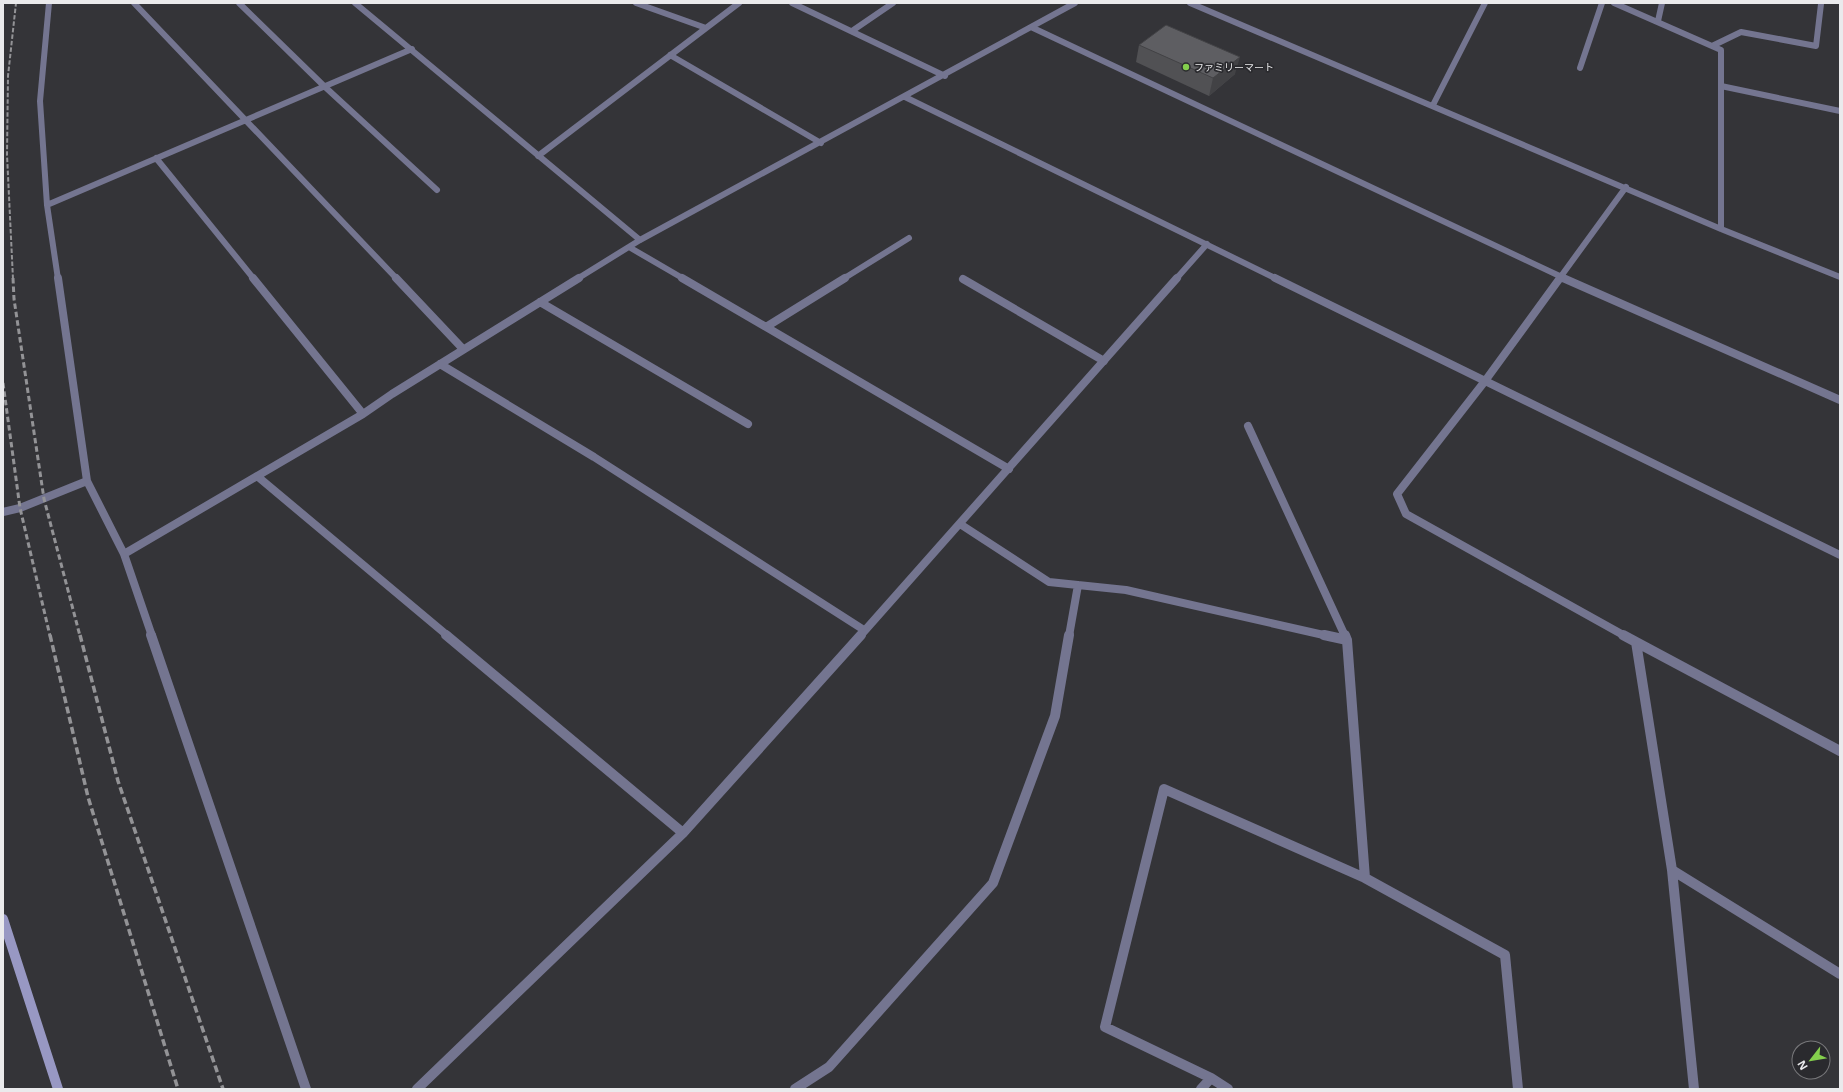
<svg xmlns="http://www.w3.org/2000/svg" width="1843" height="1092" viewBox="0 0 1843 1092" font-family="'Open Sans','Noto Sans JP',sans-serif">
	<rect width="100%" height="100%" fill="#343438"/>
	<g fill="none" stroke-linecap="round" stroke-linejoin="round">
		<!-- lane -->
		<path stroke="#747590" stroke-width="6" d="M852,31L893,3
			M1721,86L1840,111"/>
		<!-- street-far2 -->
		<path stroke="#747590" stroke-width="6" d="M49,3L40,101L47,205L58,279
			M134,3L397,279
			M239,3L324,86L437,190
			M355,3L640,240
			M636,3L706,28
			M792,3L945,76
			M1190,3L1721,229L1840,277
			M1614,3L1721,50V229
			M1658,21L1662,3
			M1031,27L1566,279
			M1712,46L1741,32L1816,46L1821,4
			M670,55L821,143
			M1580,68L1602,3
			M905,97L1277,279
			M1433,105L1485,3
			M538,156L739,3
			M156,158L254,279
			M47,205L412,49
			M629,247L684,279
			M577,279L640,240L1075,3
			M843,279L909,238
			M1176,279L1207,244
			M1559,279L1626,187"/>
		<!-- street-far1 -->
		<path stroke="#747590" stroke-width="8" d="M58,278L87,481L124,554L152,636
			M253,278L363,414
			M396,278L463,349
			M682,278L1009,469
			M1275,278L1840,555
			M1560,278L1485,381L1397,494L1406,514L1625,636
			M1563,278L1840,400
			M963,279L1104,361
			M540,302L748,424
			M766,327L845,278
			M440,364L594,457L864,630
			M1248,426L1345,636
			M257,476L448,636
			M3,512L20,508L87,481
			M960,524L1049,582L1126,590L1328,636
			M124,554L363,414L392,394L579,278
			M860,636L1177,278
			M1069,636L1078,585"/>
		<!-- street -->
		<path stroke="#747590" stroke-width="10" d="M151,635L306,1089
			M446,635L683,833
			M1324,635L1347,640
			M1345,635L1347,640L1365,878L1505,955L1518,1089
			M1623,635L1636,642L1672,870L1694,1089
			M1636,642L1840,751
			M1672,870L1840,974
			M1211,1078L1105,1027L1164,789L1365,878
			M417,1089L683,833L861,635
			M795,1089L829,1067L993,883L1055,716L1069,635
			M1201,1089L1211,1078L1228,1089"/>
		<!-- secondary -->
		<path stroke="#9898c3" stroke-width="10" d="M3,919L58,1089"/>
		<!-- rail-far2 -->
		<path stroke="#939396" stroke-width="2" stroke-dasharray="4.5 2" stroke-linecap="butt" d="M13,279L7,155L8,76L16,3"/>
		<!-- rail-far1 -->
		<path stroke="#939396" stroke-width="3" stroke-dasharray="5.5 3" stroke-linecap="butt" d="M13,278L14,299L44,499L80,636
			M3,383L20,508L50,636"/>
		<!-- rail -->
		<path stroke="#939396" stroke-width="3.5" stroke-dasharray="7 3.5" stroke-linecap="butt" d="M50,635L88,797L178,1089
			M80,635L118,781L223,1089"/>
	</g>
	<!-- wall -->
	<path fill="#515154" d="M1139,45L1235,74L1209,96L1136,62Z"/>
	<!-- shaded-wall -->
	<path fill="#424245" d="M1240,57L1235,74L1209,96L1213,78Z"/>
	<!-- building -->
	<path fill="#5e5e62" stroke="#424245" d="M1166,25L1240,57L1213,78L1139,45Z"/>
	<!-- markers -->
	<circle fill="#84cf4d" stroke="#2a2a2e" stroke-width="1.5" cx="1186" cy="67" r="4"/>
	<g text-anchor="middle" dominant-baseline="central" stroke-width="3.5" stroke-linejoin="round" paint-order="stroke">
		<!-- far-poi labels -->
		<g font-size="10" fill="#eaeaec" stroke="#2a2a2e" text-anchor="start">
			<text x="1194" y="67">ファミリーマート</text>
		</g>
	</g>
	<!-- border -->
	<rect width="1843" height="1092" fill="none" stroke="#eaeaec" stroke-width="8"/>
	<!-- north arrow -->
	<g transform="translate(1811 1060) rotate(239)"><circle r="19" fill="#2a2a2e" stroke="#77777a"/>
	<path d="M0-3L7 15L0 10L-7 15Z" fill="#84cf4d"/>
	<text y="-6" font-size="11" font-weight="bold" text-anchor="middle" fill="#eaeaec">N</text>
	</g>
</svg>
